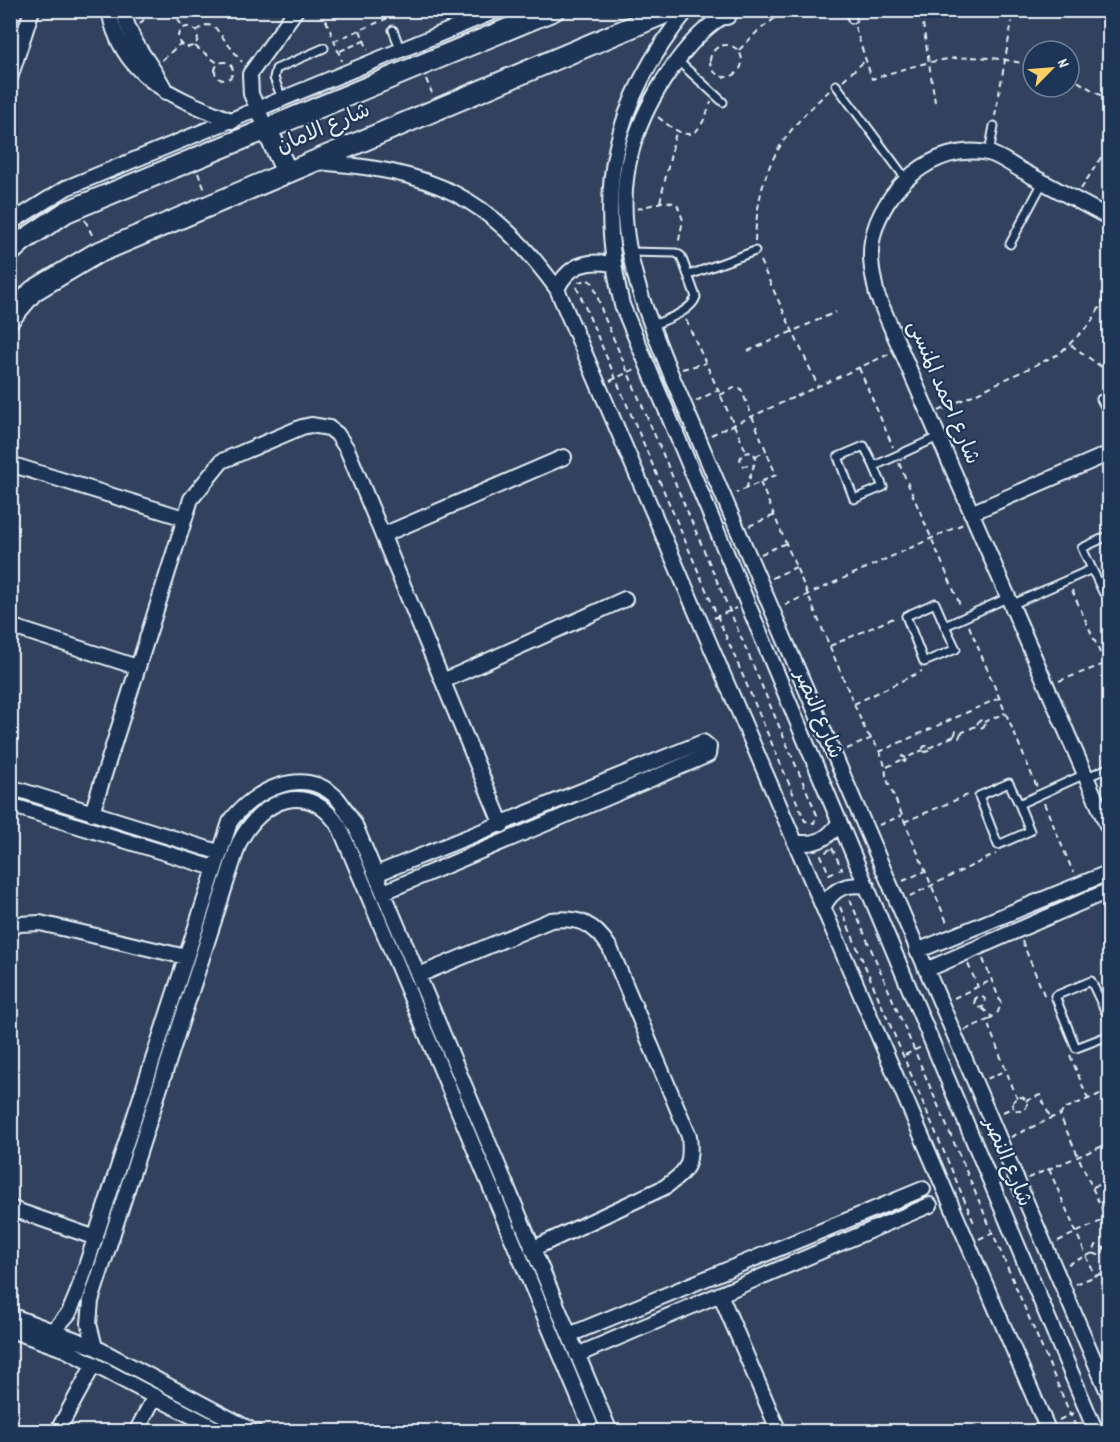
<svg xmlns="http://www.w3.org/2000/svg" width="1120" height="1442" viewBox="0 0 1120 1442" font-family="Dekko,'Playpen Sans Arabic',sans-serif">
	<rect width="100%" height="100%" fill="#32425e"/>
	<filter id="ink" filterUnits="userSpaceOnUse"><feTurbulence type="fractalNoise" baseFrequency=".0167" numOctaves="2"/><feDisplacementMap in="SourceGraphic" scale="12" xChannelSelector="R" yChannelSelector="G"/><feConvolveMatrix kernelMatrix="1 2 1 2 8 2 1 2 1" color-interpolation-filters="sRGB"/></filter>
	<g filter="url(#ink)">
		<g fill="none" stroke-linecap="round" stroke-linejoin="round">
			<!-- lane casing -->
			<g stroke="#e8f1f8" stroke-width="11">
				<path id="lane" d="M849,10L852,19
					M1014,13V10
					M393,30L401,51
					M677,60L723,102
					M836,85L906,179
					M283,101L274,78L276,69L324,48
					M989,153L994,126
					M1010,244L1043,182
					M628,252L676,253L681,256L696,297C691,312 664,320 651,326
					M689,275L755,251
					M1101,399L1110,416
					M874,466L883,487L854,499L838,457L864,446L874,466L938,437
					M1110,535L1082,548L1103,592L1110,591
					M1011,605L1092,569
					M945,626L956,649L924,662L906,616L935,603L945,626L1007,598
					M1085,778L1110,767
					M1019,804L1030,831L998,845L979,796L1009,783L1019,804L1083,775
					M1110,1021L1091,981L1055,996L1076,1048L1110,1035"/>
			</g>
			<!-- street casing -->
			<g stroke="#e8f1f8" stroke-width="18">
				<path id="street" d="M109,10C121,79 176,98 233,121
					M124,10C128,43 153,63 166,92
					M687,10C612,103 595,190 622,305L1096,1432
					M733,11C704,24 682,52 665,78C595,186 628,269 672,377L1110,1397
					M10,78L32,10
					M262,119L251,94L250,74L296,10
					M317,162C432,171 488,194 557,289L1049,1432
					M1110,218C1080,202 1050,186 1021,170C1011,165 999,155 988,153C934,142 881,190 872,241C869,259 873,277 877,295L1110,832
					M10,223L66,188L498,10
					M557,289C568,265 587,259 612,264
					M10,464L184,518
					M971,513L1110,453
					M383,535L564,457
					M10,626L137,667
					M443,681L625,599
					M10,787L218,852
					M10,805L214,868
					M92,813L191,499L222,461L302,427L311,425L329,428L337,434L347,449L502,825
					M795,842C815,846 828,839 839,823
					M376,874L703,742L709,747L708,755L384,892
					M824,906C833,888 847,883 867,886
					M10,929L19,924L40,923L186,957
					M917,951L1110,872
					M926,970L1110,890
					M419,975L551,920C579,917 594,923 610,948L689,1136C692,1164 688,1171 665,1187L532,1249
					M10,1208L96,1238
					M720,1294L779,1432
					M10,1315L95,1347L255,1432
					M10,1330L66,1350L222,1432
					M54,1330L69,1313L77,1294L230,822C252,791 304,764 337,798C344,806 349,816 355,825L610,1432
					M569,1335L923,1189
					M95,1347L89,1324L91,1301L239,843C262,798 309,779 340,828L593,1432
					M577,1355L930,1205
					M57,1432L94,1364
					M136,1432L155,1396"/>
			</g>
			<!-- secondary casing -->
			<g stroke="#e8f1f8" stroke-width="24">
				<path id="secondary" d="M724,10L726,14
					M266,128L287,172
					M10,252L21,242L66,212L554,10
					M10,318L33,291L95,254L672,10"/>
			</g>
			<!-- path -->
			<path stroke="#e8f1f8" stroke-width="2" stroke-dasharray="6 4.5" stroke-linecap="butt" d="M173,10L183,28
				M322,10L342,61
				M140,24L152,10
				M923,24L935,102
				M178 37a10 10 0 1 1 20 0a10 10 0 1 1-20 0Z
				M855,27L872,79C932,59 971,49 1033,66
				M360,30L368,50
				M196,31L206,25L214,26L242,62
				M334,41L407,10
				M710 61a16 16 0 1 1 32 0a16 16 0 1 1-32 0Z
				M195,46L219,64
				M739,50L758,31L786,10
				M340,51L364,41
				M162,60L180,44
				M215 71a9 9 0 1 1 18 0a9 9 0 1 1-18 0Z
				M1069,76L1110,101
				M426,79L432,93
				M843,80L866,60
				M995,116L1012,21
				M658,117C689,143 698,140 711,102
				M198,173L205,190
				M1081,189L1110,143
				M660,202L676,132
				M637,209L665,201L677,204L683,220L678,245
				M85,220L93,237
				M755,241C758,171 778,137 829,91
				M760,261L818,386
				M588,280L593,283L603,314L817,815L814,823L805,821L577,288L579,282Z
				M686,320L746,451
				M1071,345L1110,373
				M748,351L836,312
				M859,368L893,447
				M682,369L706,363
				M610,381L635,369
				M720,395L736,387L741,389L776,475L736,493
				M696,401L718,390
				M939,411L1059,354L1090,324L1110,290
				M711,435L889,354
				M756,456L766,451
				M899,463L961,607
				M760,482L866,732C877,744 886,760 886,777L948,925
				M746,489L754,465L743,466L740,459L743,453L753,452L756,458L754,465
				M749,526L775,515
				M761,554L786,543
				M772,578L796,567
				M1072,590L1110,675
				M785,605L963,524
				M714,618L736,608
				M969,626L1037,787
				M830,646L896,617
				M1059,681L1110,662
				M854,704L922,671
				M977.5 724a3.5 3.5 0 1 1 7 0a3.5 3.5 0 1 1-7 0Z
				M984,722L1005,713
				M961,733L959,738L954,736L956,731L961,733L978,725
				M923 749a3 3 0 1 1 6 0a3 3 0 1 1-6 0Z
				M929,748L954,736
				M847,749L872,738
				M879,752L999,698
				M906,758L902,756L901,760L905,762L906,758L923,750
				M887,767L901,760
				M1044,803L1073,872
				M904,822L970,794
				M879,825L901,816
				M832,848L842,869L829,874L821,855Z
				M903,881L925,871
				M910,896L996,854
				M850,900L1078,1432
				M840,907L975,1225
				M1022,941L1045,997
				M983,959L1001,1003L998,1012L990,1019L989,1027L1017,1098
				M968,964L978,987
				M974.5 1002a5.5 5.5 0 1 1 11 0a5.5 5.5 0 1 1-11 0Z
				M954,998L992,980
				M982,1008L992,1017
				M965,1030L990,1019
				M905,1055L921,1047
				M1070,1055L1088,1099
				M987,1079L1006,1070
				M1110,1090L1064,1109L1060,1116L1110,1227
				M1013 1104a7 7 0 1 1 14 0a7 7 0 1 1-14 0Z
				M1026,1101L1040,1095L1051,1119
				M1003,1112L1014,1107
				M1011,1137L1060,1114
				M1049,1169L1095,1276
				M1028,1178L1110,1143
				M1093,1187L1110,1180
				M979,1239L998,1230
				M1058,1241L1110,1217
				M1104,1248L1101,1256L1093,1253L1096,1245L1104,1248L1110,1246
				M1068,1264L1093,1253
				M1076,1284L1110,1270
				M1059,1420L1075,1412"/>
			<!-- lane -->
			<use href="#lane" stroke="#1d3557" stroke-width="7"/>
			<!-- street -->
			<use href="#street" stroke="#1d3557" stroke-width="14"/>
			<!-- secondary -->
			<use href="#secondary" stroke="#1d3557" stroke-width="20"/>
		</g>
	</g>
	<g text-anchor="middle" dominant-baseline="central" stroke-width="4.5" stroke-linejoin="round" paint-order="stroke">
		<!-- street labels -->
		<g font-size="21" fill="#e8f1f8" stroke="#1d3557">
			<text transform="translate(324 130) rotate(-23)">شارع الامان</text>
			<text transform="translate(942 393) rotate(67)">شارع احمد المنسى</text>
			<text transform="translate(817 715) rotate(67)">شارع النصر</text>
			<text transform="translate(1006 1163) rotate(67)">شارع النصر</text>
		</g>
	</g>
	<!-- margin -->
	<rect width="1120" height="1442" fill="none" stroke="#1d3557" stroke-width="36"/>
	<rect x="18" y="18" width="1084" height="1406" fill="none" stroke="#e8f1f8" stroke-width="2" filter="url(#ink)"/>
	<!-- north arrow -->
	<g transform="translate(1051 69) rotate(65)"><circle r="28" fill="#1d3557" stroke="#6e8097" stroke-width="1.5"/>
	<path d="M0-4.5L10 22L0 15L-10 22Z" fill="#ffd166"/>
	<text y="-9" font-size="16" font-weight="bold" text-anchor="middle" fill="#e8f1f8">N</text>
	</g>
</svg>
